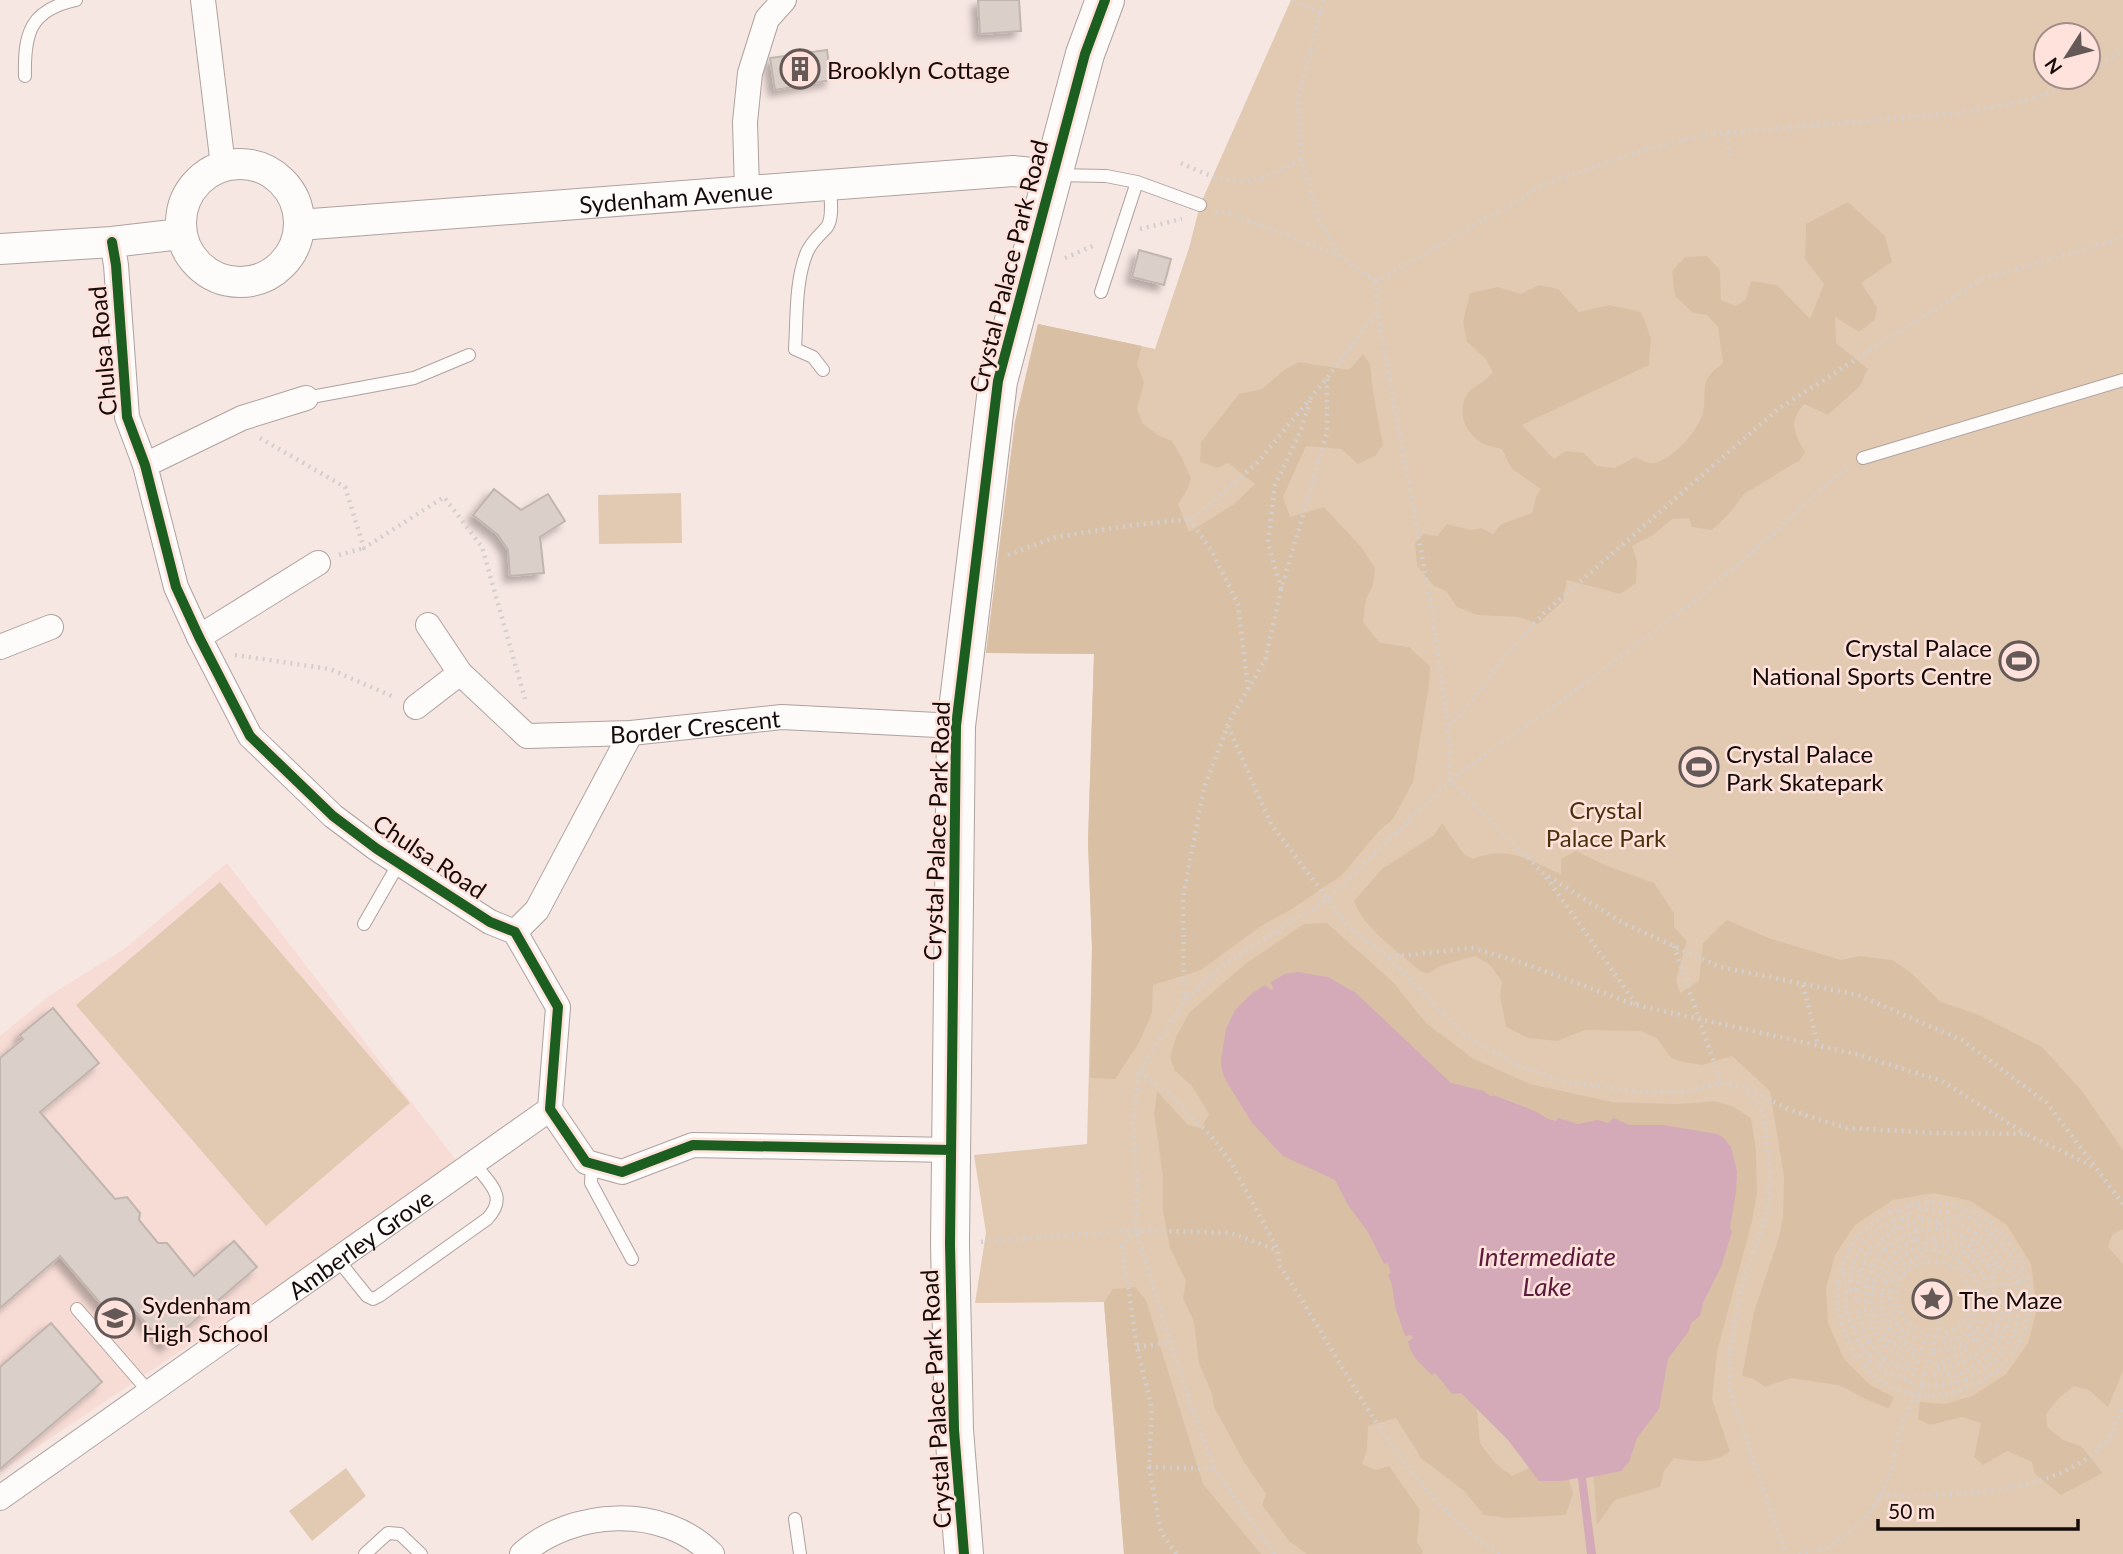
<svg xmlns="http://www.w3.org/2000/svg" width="2123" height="1554" viewBox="0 0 2123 1554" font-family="Lato,sans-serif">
	<defs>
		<filter id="shadow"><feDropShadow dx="-6" dy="6" stdDeviation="3.5" flood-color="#0004"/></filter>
	</defs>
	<rect width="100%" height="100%" fill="#f7e7e3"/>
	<!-- built -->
	<path fill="#f7dcd5" d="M227,863L459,1164L0,1472V1036L50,995L123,950Z"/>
	<!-- green -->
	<path fill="#e2cab2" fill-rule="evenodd" d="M1291,0H2123V1554H1124L1104,1302L975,1303L986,1233L974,1155L1087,1144L1092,948L1088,842L1094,654L986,653L1015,422L1038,324L1155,349L1189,248L1200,205ZM2046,35H2088V77H2046Z
		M681,493L682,543L599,544L598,495Z
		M220,882L410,1103L266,1226L76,1005Z
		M346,1468L366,1496L312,1541L289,1511Z"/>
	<!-- forest -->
	<path fill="#d9c0a5" d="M1848,202L1885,236L1892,262L1861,283L1877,307L1875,320L1859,332L1835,317L1836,343L1868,369L1860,386L1828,415L1804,404C1788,423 1794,432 1805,452L1800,460L1744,494L1731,512L1712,530L1692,527L1689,518L1672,519L1653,535L1632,546L1637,561L1636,583L1620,594L1567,580L1563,601L1538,624L1519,617L1477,615L1457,607L1446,591L1434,586L1417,566L1415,543L1424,534L1437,536L1447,524L1471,530L1481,528L1493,534L1501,524L1532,513L1536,497L1541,489L1511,468L1502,449C1495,447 1486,446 1480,442C1464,431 1456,410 1468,393C1473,386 1484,383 1493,372L1485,358L1467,342L1463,322L1470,293L1498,287L1521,294L1539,285L1558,289L1579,312L1610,305L1641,312L1651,338L1649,365L1522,425L1554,459L1566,451L1584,453L1597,466L1615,468L1635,457C1640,459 1646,463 1651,463C1668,464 1697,432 1702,416C1709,391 1696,382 1723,363L1718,327L1707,315L1693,313L1675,296L1672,271L1685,257L1707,256L1720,270L1721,300L1736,306L1746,299L1751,281L1777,285L1810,319L1824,284L1805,259L1806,224Z
		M1038,324L1142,346L1137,365L1144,382L1137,409L1143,424L1158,435L1172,441L1182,458L1191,478L1188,488L1178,504L1189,532L1234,504L1255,484L1228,463L1218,468L1200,462L1201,442L1239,394L1262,389L1284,370L1299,362L1349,370L1363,354L1370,364L1373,392L1383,445L1375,456L1358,464L1341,449L1306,446L1283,497L1290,517L1324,507L1362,548L1375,568L1373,585L1366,599L1363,622L1380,643L1409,647L1430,666L1429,685L1413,782L1393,819L1378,832L1342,875L1292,909L1261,926L1201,970L1153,985L1152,1013L1139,1043L1115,1079L1090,1078L1092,948L1088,842L1094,654L986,653L1015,422Z
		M1442,823L1464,854L1473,859C1509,844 1526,860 1561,874V859L1576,851L1605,865L1654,883L1674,913V927L1687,941L1676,980L1680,993L1699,981L1703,943L1727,920L1771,939L1841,960L1860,956L1892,960L1910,972L1941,1002L1979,1015L2042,1047L2082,1091L2123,1150V1229L2112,1235L2108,1247L2123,1264V1371L2108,1407L2089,1390L2074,1386L2060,1397L2046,1414L2047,1427L2063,1440L2081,1446L2103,1473L2061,1495L2035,1474L2032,1462L2007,1451L1983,1465L1974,1457L1981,1423L1962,1417L1930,1425L1918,1419L1920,1402L1945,1404L1972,1396L2006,1374L2028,1343L2037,1309L2031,1264L2007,1225L1971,1201L1934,1193L1893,1200L1855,1225L1835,1255L1826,1289L1828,1323L1844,1359L1870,1385L1894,1397L1889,1408L1869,1401L1841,1386L1831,1384L1791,1378L1765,1387L1754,1379L1742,1376L1754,1312L1779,1237L1783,1216L1784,1177L1770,1091L1732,1056L1702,1065L1683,1062L1671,1058L1657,1038L1640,1031L1585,1030L1557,1041L1528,1038L1506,1027L1500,996L1502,982L1491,966L1475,956L1440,966L1428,974L1420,971C1400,953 1362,927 1354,901L1382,869L1434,835Z
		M1327,923L1393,982L1426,1023L1474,1059L1530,1084L1612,1102L1679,1104L1715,1101L1734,1107L1751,1118L1756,1150L1757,1192L1752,1221L1717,1352L1712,1399L1730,1451C1714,1464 1694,1462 1674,1458L1664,1471L1660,1487L1615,1500L1597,1525L1593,1470L1315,1146L1475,1389L1480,1443L1495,1463L1512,1476L1545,1460L1565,1467L1573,1493L1566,1515L1507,1518L1484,1515L1464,1491L1421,1458L1396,1418L1368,1426L1367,1450L1362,1464L1376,1470L1389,1466L1420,1510L1417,1542L1423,1551L1422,1554H1307L1289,1541L1262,1505L1266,1494L1244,1462L1214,1407L1212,1394L1199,1363L1194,1322L1183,1298L1186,1281L1170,1248L1163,1211V1177L1154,1114L1157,1091L1188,1125L1201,1128L1209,1114L1192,1086L1175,1071L1170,1057L1176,1037L1189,1013L1245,964L1304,924Z
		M1135,1287L1146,1300L1203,1484L1261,1554H1124L1104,1302L1113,1289Z"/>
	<!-- water -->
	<path fill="#d4a9b8" d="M1297,972L1328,977L1356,993L1451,1083L1484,1091L1490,1096H1496L1535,1111L1548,1119L1556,1121L1558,1118L1578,1124L1597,1120L1608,1123L1614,1118L1629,1125H1663L1717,1134L1723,1137L1731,1147L1737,1171L1736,1192L1730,1227L1732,1231L1727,1248L1721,1267L1703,1303L1700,1316L1691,1323L1689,1331L1668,1359L1659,1409L1637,1438L1629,1462L1621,1471L1586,1478L1596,1554H1587L1578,1478L1561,1481H1539L1508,1440L1461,1393L1452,1394L1435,1373L1432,1375C1421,1365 1411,1356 1408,1342L1413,1338L1411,1335L1405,1336L1395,1306L1392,1285L1388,1274L1391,1273L1388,1263L1384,1264L1368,1232L1348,1205L1335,1180L1283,1156L1252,1123L1226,1081L1222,1070L1221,1059L1226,1029L1235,1010L1251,994L1265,985L1271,990L1273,989L1271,982L1285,974Z"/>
	<!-- building -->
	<path fill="#dbcfca" stroke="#c1b5b0" stroke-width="2" filter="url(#shadow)" d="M978,0H1019L1021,31L980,34Z
		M827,50L831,80L775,90L770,58Z
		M1139,250L1171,259L1164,285L1132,277Z
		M494,489L521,510L548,494L565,521L540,537L544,573L510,576L508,550L498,535L473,515Z
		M53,1008L99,1063L40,1112L115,1199L127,1197L140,1213L139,1220L158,1243H167L194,1276L234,1241L257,1267L165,1346L130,1305L114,1319L60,1256L0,1308V1058L23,1039L20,1035Z
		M51,1323L102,1382L0,1469V1367Z"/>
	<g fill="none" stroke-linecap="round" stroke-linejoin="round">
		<!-- service casing -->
		<g stroke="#aea29f" stroke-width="14">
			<path id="service" d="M25,76C24,33 30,10 76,0
				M1056,175L1106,176L1137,182L1200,205
				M1101,292L1137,182
				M823,370L813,357L795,349C797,318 795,281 807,252C812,241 819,236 827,227C834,217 830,197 830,185
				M306,398L414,378L469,355
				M1863,458L2123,380
				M364,924L399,863
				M592,1164L591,1183L632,1259
				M338,1260L367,1296L373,1299L379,1296L487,1219C509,1196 489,1184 474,1163
				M77,1309L150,1393
				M795,1519L800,1554
				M365,1554L388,1533L400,1534L421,1554"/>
		</g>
		<!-- minor casing -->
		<g stroke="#aea29f" stroke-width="26">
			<g id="minor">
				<path d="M203,0L223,166"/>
				<path d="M747,190L745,122L750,73L767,19L784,0"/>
				<path d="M112,242L116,265L127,417L145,465L176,587L199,637L250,736L333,816L377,849L490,922L515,932L558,1007L550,1109L586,1162L622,1172L693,1145L951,1150"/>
				<path d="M145,465L242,418L306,398"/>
				<path id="s1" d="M428,625L460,673L527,736L631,733L782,717L956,726"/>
				<path d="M199,637L318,563"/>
				<path d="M0,647L51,627"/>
				<path d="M416,707L460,673"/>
				<path d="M515,932L537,910L631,733"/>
				<path id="s2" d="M0,1498L550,1109"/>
				<path d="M522,1554C572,1509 663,1504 712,1554"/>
			</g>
		</g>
		<!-- tertiary casing -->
		<g stroke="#aea29f" stroke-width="32">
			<g id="tertiary">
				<circle cx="240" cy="223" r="59"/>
				<path id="s3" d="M299,225L1013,171L1052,175"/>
				<path d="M0,249L112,242L181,234"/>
			</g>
		</g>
		<!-- primary casing -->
		<g stroke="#aea29f" stroke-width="40">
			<path id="primary" d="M964,1554L954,1430L950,1244L956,726L998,381L1085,54L1105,0"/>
		</g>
		<!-- path -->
		<path stroke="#d3cfce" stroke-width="4.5" stroke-dasharray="2 5" stroke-linecap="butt" d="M1293,0L1321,13
			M1324,0L1298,98L1301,159L1320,222L1340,256
			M2088,71L2123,50
			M1727,133L1730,160
			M1181,163C1205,174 1234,188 1261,178C1275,174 1288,165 1301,159
			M1215,213L1226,212L1340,256L1376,282
			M1140,229L1182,219
			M1065,258L1095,245
			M1376,282L1547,183L1637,152L1709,134L1961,113L2023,101L2052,92L2078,77
			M260,438L345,487L364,548L444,497L482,547L525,699
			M1848,468L1832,479L1763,543L1692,603L1557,704L1450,780L1543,873L1623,923L1720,967L1858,995L1962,1040L2047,1103L2123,1204
			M1189,519L1211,550L1238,604L1248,688
			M339,555L364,548
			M1008,555L1056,537L1134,525L1189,519L1212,503L1258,462L1327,378L1377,311
			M1281,589L1268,542L1275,485L1301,430L1310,401
			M235,655L330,669L394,697
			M1448,725L1460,716L1501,661L1544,613L1778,409L1982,279L2123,238
			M1228,726L1271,824L1348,926L1388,957L1464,1035L1516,1064L1562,1081L1641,1092H1686L1721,1083L1744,1088L1763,1111L1770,1172L1767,1214L1742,1286L1729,1354L1730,1391L1786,1554
			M1546,877L1636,1004
			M1674,946L1721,1083
			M1388,957L1472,948L1520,962L1636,1005L1856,1054L1942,1081L2026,1134
			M1803,985L1818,1045
			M1184,1000L1183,897L1204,788L1229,722L1265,660L1281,590L1327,433V378
			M1139,1072L1167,1092L1212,1137L1230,1161L1278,1250L1279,1265C1347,1365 1395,1485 1499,1554
			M1748,1090L1795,1112L1847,1128L1935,1133L2026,1134L2092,1166
			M1962,1225L1986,1240L2004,1264L1992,1272L1996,1298L1993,1318
			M1136,1230L1122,1246L1137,1347L1152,1409L1149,1467L1161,1532L1176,1554
			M1917,1240L1919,1248C1900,1254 1891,1265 1882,1282L1890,1283L1903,1265L1927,1253L1925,1239L1946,1238L1962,1244L1966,1236L1940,1228
			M981,1242L1136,1230L1231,1233L1277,1250
			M1884,1250L1878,1243L1897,1229
			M1964,1253L1969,1246L1988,1266L1995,1263L1980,1245L1972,1241L1976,1232
			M1872,1266C1883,1248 1897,1240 1916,1231
			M1860,1271L1851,1266L1860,1250L1868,1256L1873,1250L1866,1242L1879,1229L1894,1221L1897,1229L1920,1221
			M1856,1290L1864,1263L1872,1266L1868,1279L1875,1281
			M1932,1303L1940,1316V1321L1931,1353L1954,1348L1965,1342L1969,1347L1953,1358L1937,1362L1935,1368C1962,1368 1979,1354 1995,1333L2002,1337C1992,1354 1979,1364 1962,1373L1966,1379C2009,1359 2030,1320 2015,1274L2024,1271C2019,1255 2010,1240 1997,1229L1991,1234L2007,1251L2015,1267L2008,1271C2013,1293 2013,1310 2006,1331L1991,1324L1976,1343L1965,1332L1956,1339L1943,1343L1944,1334C1971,1324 1980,1296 1961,1273L1967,1267L1977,1280L1980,1296H1989C1984,1265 1966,1246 1934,1245V1252L1944,1253L1963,1262L1958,1268C1897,1242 1872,1310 1927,1335L1911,1382L1877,1367L1884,1359L1867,1338L1857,1311L1866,1309L1870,1324L1880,1342L1887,1335C1855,1303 1879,1251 1917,1240L1916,1231L1940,1228V1221H1920V1209L1949,1212L1947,1222L1955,1224L1958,1214L1968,1217L1987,1229L1991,1223C1968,1205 1937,1198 1907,1205L1911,1217L1902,1219L1899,1208L1893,1210C1868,1223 1845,1245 1841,1274L1851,1275V1283L1838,1282C1834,1309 1843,1335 1857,1358L1868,1351L1872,1358L1865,1367C1903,1410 1970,1401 2007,1360
			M1897,1324L1902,1330L1917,1339
			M1997,1326C2006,1312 2005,1294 2002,1278
			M1974,1333L1969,1327L1980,1302L1987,1303L1986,1313
			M1973,1334L1983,1320
			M1869,1341L1861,1345C1851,1327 1845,1310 1846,1290H1856V1302L1866,1301V1286L1873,1287
			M1137,1347L1171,1342
			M2012,1354C2027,1333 2033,1304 2026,1279L2017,1281
			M1884,1359L1907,1371L1910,1363L1885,1346L1890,1340L1913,1355L1916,1348L1904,1342L1890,1329L1897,1324L1890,1304L1889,1290L1881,1289L1882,1311L1886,1324L1895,1319
			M1921,1385H1939L1957,1382L1954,1374L1933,1375
			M1916,1402L1931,1353
			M1149,1467L1214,1469
			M1880,1496C1950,1495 2050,1497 2103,1445C2113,1437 2117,1419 2123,1407
			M1275,1554L1214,1469L1185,1388L1136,1230L1137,1180L1133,1123L1139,1072L1184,1001L1229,961L1328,899L1450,780L1448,725L1431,605L1377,310L1376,282
			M1799,1554L1827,1548L1850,1533L1869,1513L1880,1496L1892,1468L1899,1434L1914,1395"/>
		<!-- service -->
		<use href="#service" stroke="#fefbfb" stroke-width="12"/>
		<!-- minor -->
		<use href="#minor" stroke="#fefbfb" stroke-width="24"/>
		<!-- tertiary -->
		<use href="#tertiary" stroke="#fefbfb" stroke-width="30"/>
		<!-- primary -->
		<use href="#primary" stroke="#fefbfb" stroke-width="38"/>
		<!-- cycleway casing -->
		<g stroke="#ffe2db" stroke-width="15">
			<path id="cycleway" d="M112,242L116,265L127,417L145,465L176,587L199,637L250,736L333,816L377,849L490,922L515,932L558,1007L550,1109L586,1162L622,1172L693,1145L951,1150
				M964,1554L954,1430L950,1244L956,726L998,381L1085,54L1105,0"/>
		</g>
		<!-- cycleway -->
		<use href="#cycleway" stroke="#1b5e20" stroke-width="10"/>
	</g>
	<!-- icons -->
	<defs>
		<g id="building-ring" transform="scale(2.0125)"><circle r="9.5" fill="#ffe2db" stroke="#645956" stroke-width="1.5"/><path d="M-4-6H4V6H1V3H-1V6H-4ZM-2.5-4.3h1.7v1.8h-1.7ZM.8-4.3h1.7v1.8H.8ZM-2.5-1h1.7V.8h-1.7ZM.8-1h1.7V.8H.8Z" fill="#645956"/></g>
		<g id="stadium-ring" transform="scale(2.0125)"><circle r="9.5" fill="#ffe2db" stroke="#645956" stroke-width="1.5"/><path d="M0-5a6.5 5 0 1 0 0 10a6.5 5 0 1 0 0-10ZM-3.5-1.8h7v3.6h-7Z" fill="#645956"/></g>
		<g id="sight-ring" transform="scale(2.0125)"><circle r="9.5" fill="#ffe2db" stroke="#645956" stroke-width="1.5"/><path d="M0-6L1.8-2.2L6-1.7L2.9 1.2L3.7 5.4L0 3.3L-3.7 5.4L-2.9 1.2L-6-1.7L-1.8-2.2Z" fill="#645956"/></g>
		<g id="school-ring" transform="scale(2.0125)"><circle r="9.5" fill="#ffe2db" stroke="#645956" stroke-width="1.5"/><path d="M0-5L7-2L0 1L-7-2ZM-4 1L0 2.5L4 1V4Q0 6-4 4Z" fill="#645956"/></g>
	</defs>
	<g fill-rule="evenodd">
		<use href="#building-ring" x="800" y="69"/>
		<use href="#stadium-ring" x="2019" y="661"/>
		<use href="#stadium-ring" x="1699" y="767"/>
		<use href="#sight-ring" x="1932" y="1299"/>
		<use href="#school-ring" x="115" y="1318"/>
	</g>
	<g text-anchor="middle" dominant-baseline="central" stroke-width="5" stroke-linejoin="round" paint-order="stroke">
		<!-- poi labels -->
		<g font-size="24" fill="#150c0a" stroke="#ffe2db" text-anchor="start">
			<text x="827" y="69">Brooklyn Cottage</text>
			<text x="1992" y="647" text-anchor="end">Crystal Palace<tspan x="1992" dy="28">National Sports Centre</tspan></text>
			<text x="1726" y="753">Crystal Palace<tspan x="1726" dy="28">Park Skatepark</tspan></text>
			<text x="1959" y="1299">The Maze</text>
			<text x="142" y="1304">Sydenham<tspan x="142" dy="28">High School</tspan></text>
		</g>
		<!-- street labels -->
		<g font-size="24" fill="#150c0a" stroke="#ffe2db">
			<text stroke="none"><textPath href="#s3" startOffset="378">Sydenham Avenue</textPath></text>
			<text transform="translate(1008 266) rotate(-76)">Crystal Palace Park Road</text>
			<text transform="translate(102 351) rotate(-95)">Chulsa Road</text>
			<text stroke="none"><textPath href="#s1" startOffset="318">Border Crescent</textPath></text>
			<text transform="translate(936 831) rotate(-88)">Crystal Palace Park Road</text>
			<text transform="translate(430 856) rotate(34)">Chulsa Road</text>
			<text stroke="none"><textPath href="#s2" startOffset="441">Amberley Grove</textPath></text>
			<text transform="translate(935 1399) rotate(-93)">Crystal Palace Park Road</text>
		</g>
		<!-- park labels -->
		<g font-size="24" fill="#49320b" stroke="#ffe2db">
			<text x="1606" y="809">Crystal<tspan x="1606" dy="28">Palace Park</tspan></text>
		</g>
		<!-- water labels -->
		<g font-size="26" font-style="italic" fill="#5c1a3c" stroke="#ffe2db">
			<text x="1547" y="1256">Intermediate<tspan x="1547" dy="30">Lake</tspan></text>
		</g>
	</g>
	<!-- north arrow -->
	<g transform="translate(2067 56) rotate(234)"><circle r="33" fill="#ffe2db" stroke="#a18c87" stroke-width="2"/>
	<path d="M0-5L12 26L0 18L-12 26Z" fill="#645956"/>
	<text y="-10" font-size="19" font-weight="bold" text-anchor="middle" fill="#150c0a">N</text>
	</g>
	<!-- scale -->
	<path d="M1878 1519v10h200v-10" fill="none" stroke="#150c0a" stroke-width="3.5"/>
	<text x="1888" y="1519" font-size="21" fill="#150c0a" stroke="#ffe2db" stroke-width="5" paint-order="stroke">50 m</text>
</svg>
